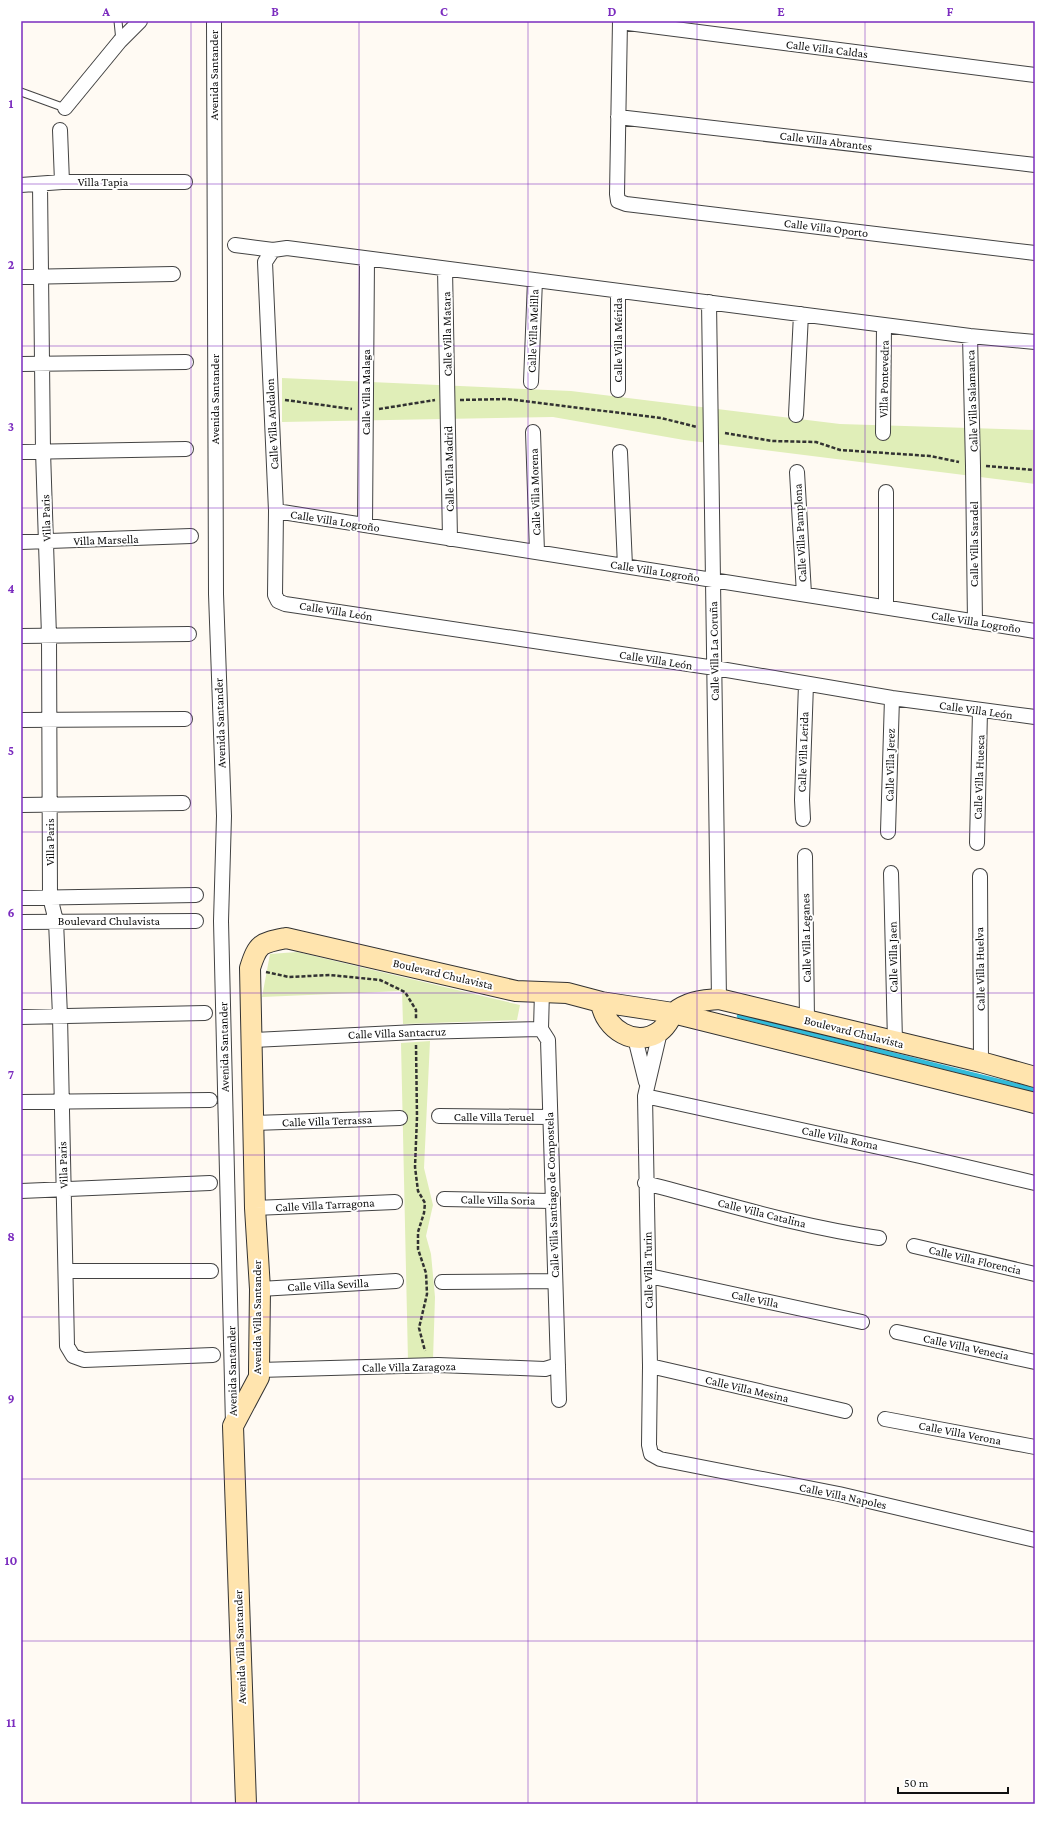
<svg xmlns="http://www.w3.org/2000/svg" width="1056" height="1825" viewBox="0 0 1056 1825" font-family="'Crimson Pro',serif">
	<rect width="100%" height="100%" fill="#fffaf3"/>
	<!-- green -->
	<path fill="#e0eeb8" d="M282,378L571,391L840,424L1035,430V484L684,440L553,417L282,422Z
		M297,952L520,1005L517,1020L403,1024L402,991L262,997L270,954Z
		M430,1041L424,1168L433,1205L426,1236L431,1254L435,1297L433,1360L408,1361L401,1043Z"/>
	<g fill="none" stroke-linecap="round" stroke-linejoin="round">
		<!-- stream -->
		<path stroke="#33bbd9" stroke-width="4.5" d="M739,1016L1035,1090"/>
		<!-- lane casing -->
		<g stroke="#434343" stroke-width="9">
			<path id="lane" d="M118,21L120,41
				M21,92L65,108"/>
		</g>
		<!-- street casing -->
		<g stroke="#434343" stroke-width="16">
			<path id="street" d="M214,21L216,594L224,816L221,921L233,1425
				M620,21L617,194L618,201L626,204L1035,253
				M620,22L1035,75
				M65,108L120,41L140,21
				M618,117L1035,165
				M60,130L62,182
				M21,185L62,182H185
				M40,185L43,451L49,636L50,897L56,921L60,1016L67,1346L73,1356L84,1360L213,1355
				M235,245L273,250L287,248L970,336L1035,342
				M273,250L265,262L276,511L275,595L278,601L285,604L715,668L892,698L1035,717
				M445,269L450,539
				M21,277L173,274
				M709,302L719,999
				M970,336L973,466L975,622
				M21,364L186,362
				M531,382L535,280
				M618,390V291
				M796,415L801,314
				M533,432L537,552
				M883,433L884,325
				M21,452L186,449
				M620,452L625,566
				M797,472L804,594
				M886,492V607
				M276,511L1035,631
				M365,525L367,259
				M21,542L191,536
				M21,636L189,634
				M21,720L185,719
				M21,805L183,803
				M803,819L802,800L806,684
				M888,832L892,698
				M977,843L980,711
				M805,856L807,1020
				M891,873L895,1042
				M980,876L981,1062
				M21,898L196,895
				M21,922L196,921
				M542,991L541,1029L548,1040L559,1400
				M21,1017L205,1013
				M660,1032L645,1096L650,1366L649,1445L651,1454L660,1459L839,1494L1035,1540
				M635,1038L646,1082
				M253,1040L416,1032L541,1029
				M645,1096L920,1156L1035,1183
				M21,1102L210,1100
				M439,1116L550,1117
				M254,1123L400,1118
				M645,1183C723,1203 800,1227 879,1238
				M21,1191L210,1183
				M444,1199L552,1201
				M255,1208L395,1202
				M914,1246L1035,1274
				M66,1271H211
				M649,1276L862,1322
				M442,1282L554,1281
				M260,1289L396,1281
				M897,1332L1035,1362
				M650,1366L845,1411
				M259,1370L438,1365L545,1369L558,1365
				M885,1419L1035,1447"/>
		</g>
		<!-- secondary casing -->
		<g stroke="#323232" stroke-width="22">
			<path id="secondary" d="M601,1002C604,1029 636,1049 660,1031C667,1026 669,1020 673,1014C676,1010 684,1006 689,1004C699,1000 709,1000 719,999L981,1062L1035,1077
				M246,1804L233,1426L259,1377V1370L260,1289L255,1208L250,968C258,943 261,943 286,938L516,991L567,993L601,1002L673,1013L1035,1103"/>
		</g>
		<!-- path -->
		<path stroke="#323232" stroke-width="2.5" stroke-dasharray="4 2" stroke-linecap="butt" d="M285,400L352,409
			M460,400L507,399L661,418L697,427
			M379,409L435,400
			M725,433L772,441L816,442L840,450L930,456L959,462
			M986,466L1035,470
			M266,972L289,977L330,975L380,980L405,992L416,1010V1020
			M416,1045L417,1117L415,1167L418,1191L425,1203L424,1213L418,1232V1249L426,1273L427,1294L419,1328L425,1351"/>
		<!-- lane -->
		<use href="#lane" stroke="#fff" stroke-width="7"/>
		<!-- street -->
		<use href="#street" stroke="#fff" stroke-width="14"/>
		<!-- secondary -->
		<use href="#secondary" stroke="#ffe4ae" stroke-width="20"/>
	</g>
	<!-- grid -->
	<path fill="none" stroke="#7b2cbf" stroke-width="1" stroke-opacity="0.55" d="M191,21V1804M359,21V1804M528,21V1804M697,21V1804M865,21V1804M21,184H1035M21,346H1035M21,508H1035M21,670H1035M21,832H1035M21,993H1035M21,1155H1035M21,1317H1035M21,1479H1035M21,1641H1035"/>
	<g text-anchor="middle" dominant-baseline="central" stroke-width="4" stroke-linejoin="round" paint-order="stroke">
		<!-- street labels -->
		<g font-size="12" fill="#101010" stroke="#fff">
			<text transform="translate(827 49) rotate(7)">Calle Villa Caldas</text>
			<text transform="translate(214 75) rotate(-90)">Avenida Santander</text>
			<text transform="translate(826 141) rotate(7)">Calle Villa Abrantes</text>
			<text x="103" y="182">Villa Tapia</text>
			<text transform="translate(826 228) rotate(7)">Calle Villa Oporto</text>
			<text transform="translate(533 331) rotate(-88)">Calle Villa Melilla</text>
			<text transform="translate(447 334) rotate(-91)">Calle Villa Matara</text>
			<text transform="translate(618 340) rotate(-90)">Calle Villa Mérida</text>
			<text transform="translate(884 379) rotate(-89)">Villa Pontevedra</text>
			<text transform="translate(366 392) rotate(-90)">Calle Villa Malaga</text>
			<text transform="translate(215 399) rotate(-90)">Avenida Santander</text>
			<text transform="translate(972 401) rotate(-92)">Calle Villa Salamanca</text>
			<text transform="translate(272 424) rotate(-93)">Calle Villa Andalon</text>
			<text transform="translate(449 469) rotate(-91)">Calle Villa Madrid</text>
			<text transform="translate(535 492) rotate(-92)">Calle Villa Morena</text>
			<text transform="translate(46 518) rotate(-92)">Villa Paris</text>
			<text transform="translate(335 521) rotate(9)">Calle Villa Logroño</text>
			<text transform="translate(800 533) rotate(-93)">Calle Villa Pamplona</text>
			<text transform="translate(106 540) rotate(-2)">Villa Marsella</text>
			<text transform="translate(974 544) rotate(-90)">Calle Villa Saradel</text>
			<text transform="translate(655 571) rotate(9)">Calle Villa Logroño</text>
			<text transform="translate(336 611) rotate(9)">Calle Villa León</text>
			<text transform="translate(976 622) rotate(9)">Calle Villa Logroño</text>
			<text transform="translate(714 651) rotate(-91)">Calle Villa La Coruña</text>
			<text transform="translate(656 660) rotate(9)">Calle Villa León</text>
			<text transform="translate(976 710) rotate(8)">Calle Villa León</text>
			<text transform="translate(220 723) rotate(-92)">Avenida Santander</text>
			<text transform="translate(803 752) rotate(-88)">Calle Villa Lerida</text>
			<text transform="translate(890 765) rotate(-89)">Calle Villa Jerez</text>
			<text transform="translate(979 777) rotate(-88)">Calle Villa Huesca</text>
			<text transform="translate(50 842) rotate(-90)">Villa Paris</text>
			<text x="109" y="921">Boulevard Chulavista</text>
			<text transform="translate(806 938) rotate(-91)">Calle Villa Leganes</text>
			<text transform="translate(893 957) rotate(-91)">Calle Villa Jaen</text>
			<text transform="translate(980 969) rotate(-91)">Calle Villa Huelva</text>
			<text transform="translate(443 974) rotate(13)">Boulevard Chulavista</text>
			<text transform="translate(854 1032) rotate(14)">Boulevard Chulavista</text>
			<text transform="translate(397 1033) rotate(-2)">Calle Villa Santacruz</text>
			<text transform="translate(224 1047) rotate(-91)">Avenida Santander</text>
			<text x="494" y="1117">Calle Villa Teruel</text>
			<text transform="translate(327 1121) rotate(-2)">Calle Villa Terrassa</text>
			<text transform="translate(840 1138) rotate(12)">Calle Villa Roma</text>
			<text transform="translate(63 1165) rotate(-92)">Villa Paris</text>
			<text transform="translate(552 1195) rotate(-92)">Calle Villa Santiago de Compostela</text>
			<text transform="translate(498 1200) rotate(1)">Calle Villa Soria</text>
			<text transform="translate(325 1205) rotate(-3)">Calle Villa Tarragona</text>
			<text transform="translate(762 1213) rotate(14)">Calle Villa Catalina</text>
			<text transform="translate(975 1260) rotate(13)">Calle Villa Florencia</text>
			<text transform="translate(648 1270) rotate(-91)">Calle Villa Turin</text>
			<text transform="translate(328 1285) rotate(-3)">Calle Villa Sevilla</text>
			<text transform="translate(755 1299) rotate(12)">Calle Villa</text>
			<text transform="translate(257 1317) rotate(-90)">Avenida Villa Santander</text>
			<text transform="translate(966 1347) rotate(12)">Calle Villa Venecia</text>
			<text transform="translate(409 1367) rotate(-1)">Calle Villa Zaragoza</text>
			<text transform="translate(232 1371) rotate(-91)">Avenida Santander</text>
			<text transform="translate(747 1389) rotate(13)">Calle Villa Mesina</text>
			<text transform="translate(960 1433) rotate(11)">Calle Villa Verona</text>
			<text transform="translate(843 1496) rotate(12)">Calle Villa Napoles</text>
			<text transform="translate(240 1647) rotate(-92)">Avenida Villa Santander</text>
		</g>
	</g>
	<!-- border -->
	<rect width="1056" height="1825" fill="none" stroke="#ffffff" stroke-width="44"/>
	<!-- scale -->
	<path d="M898 1787v6h110v-6" fill="none" stroke="#101010" stroke-width="2"/>
	<text x="904" y="1787" font-size="12" fill="#101010" stroke="#ffffff" stroke-width="3" paint-order="stroke">50 m</text>
	<rect x="22" y="22" width="1012" height="1781" fill="none" stroke="#7b2cbf" stroke-width="1.5"/>
	<g font-size="13" text-anchor="middle" font-weight="bold" fill="#7b2cbf">
		<text x="106" y="16">A</text>
		<text x="275" y="16">B</text>
		<text x="444" y="16">C</text>
		<text x="612" y="16">D</text>
		<text x="781" y="16">E</text>
		<text x="950" y="16">F</text>
		<text x="11" y="108">1</text>
		<text x="11" y="269">2</text>
		<text x="11" y="431">3</text>
		<text x="11" y="593">4</text>
		<text x="11" y="755">5</text>
		<text x="11" y="917">6</text>
		<text x="11" y="1079">7</text>
		<text x="11" y="1241">8</text>
		<text x="11" y="1403">9</text>
		<text x="11" y="1565">10</text>
		<text x="11" y="1727">11</text>
	</g>
</svg>
